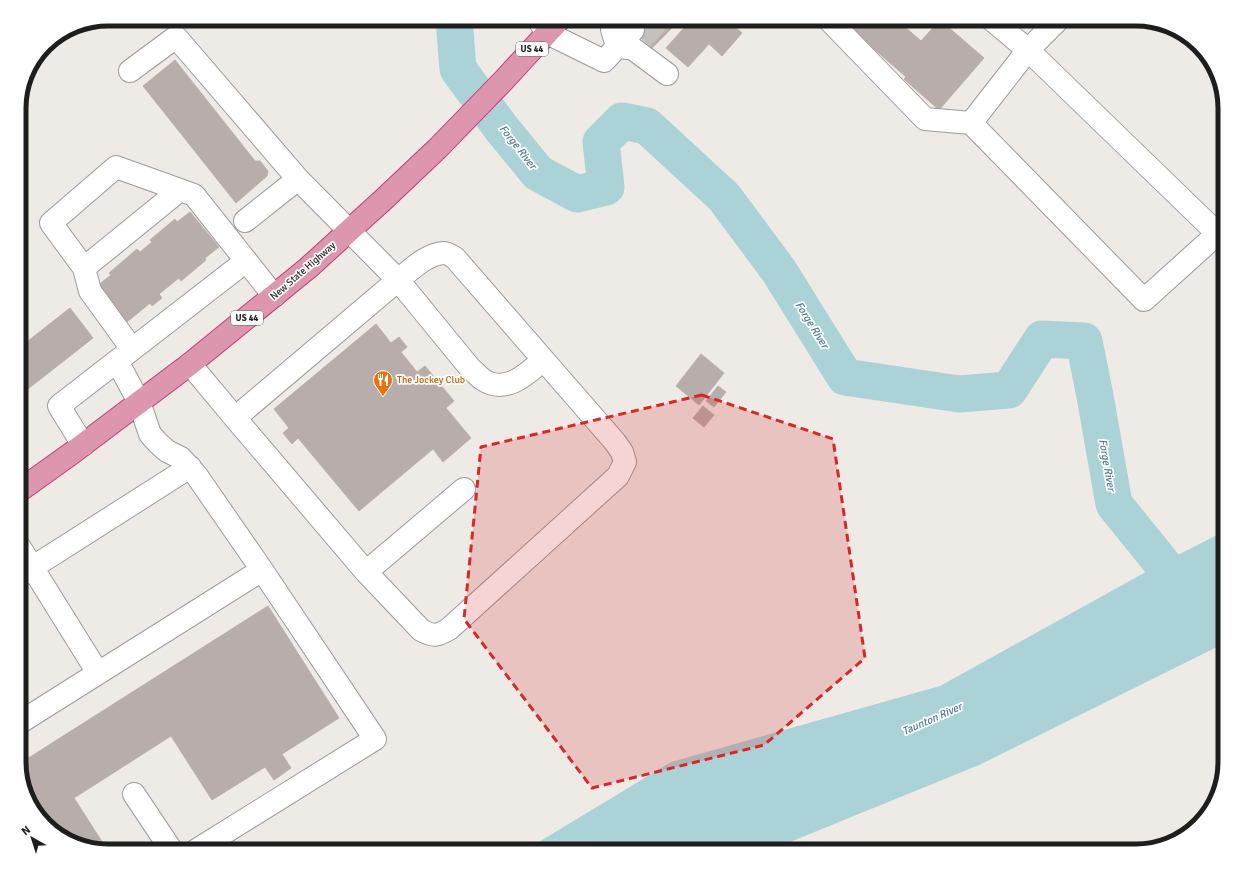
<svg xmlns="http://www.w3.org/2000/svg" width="1244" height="870" viewBox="0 0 1244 870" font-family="Signika,sans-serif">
	<rect width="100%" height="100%" fill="#eeeae5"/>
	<!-- water -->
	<path fill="#abd3d7" d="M1225,531V643L979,765L768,851H524L671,762L940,686L1162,563Z"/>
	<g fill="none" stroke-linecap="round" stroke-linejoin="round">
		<!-- river -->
		<path stroke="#abd3d7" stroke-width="37" d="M454,19L458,69L502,129L538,173L577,194L606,187L601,142L622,121L647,126L724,197L779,271L845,377L959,394L1009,390L1042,339L1084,341L1095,396L1114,504L1190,598"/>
	</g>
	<!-- building -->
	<path fill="#b7aeab" stroke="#beb0a9" d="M622,19H665L673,27L652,48Z
		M692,19H726L742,33L722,56L709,44L688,67L666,48Z
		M840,19H896L921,41L940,20L984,58L939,110L904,79L906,77Z
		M175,60L255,161H260L268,171L267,176L236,203L143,86Z
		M190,212L219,247L205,258L206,260L181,281L179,278L159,294L162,298L152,306L150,303L127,322L97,286L111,275L109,273L137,249L140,252L152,242L150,240L175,219L177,222Z
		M70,308L93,338L19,396V348Z
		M376,324L391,343L399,337L407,347L401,352L417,372L425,366L454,401L446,408L471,438L443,462L433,449L359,511L298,438L292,444L283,433L289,428L274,409Z
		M701,354L724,373L699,405L676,386Z
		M718,386L726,392L714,407L706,401Z
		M703,406L714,415L704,427L693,418Z
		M268,606L339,718L282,754L291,768L274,780L265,767L212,800L171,736L74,798L108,851L54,833L31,806L19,768V764Z"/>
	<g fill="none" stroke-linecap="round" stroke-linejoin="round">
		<!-- minor-tunnel -->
		<path stroke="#c4c1bd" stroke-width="22" stroke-dasharray="22 11" stroke-linecap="butt" d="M642,39L661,19"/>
		<!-- minor casing -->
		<g stroke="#9b9b9b" stroke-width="24">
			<path id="minor" d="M538,19L547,33L604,61L633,30
				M621,19L612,29L617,47L629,48
				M828,19L925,119L971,123
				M991,19L1028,50L1218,234
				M1059,19L1028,50L971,123L1144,300L1225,227
				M632,48L667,74
				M130,71L176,37L298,179L398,280C411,270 426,254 444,253C447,253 452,256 455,258L615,442L622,452L625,462L618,476L449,629C437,636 434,637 421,630L366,572L235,418L190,364
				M245,221L298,179
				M84,268L180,190
				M132,349L90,291L84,268L51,223L116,167L194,195L274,296
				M117,361L139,402L150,434L158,443L167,451L181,458L197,476L262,570L375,739L195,851
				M235,418L398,280L470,368C474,371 478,376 482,379C505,395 526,375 543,360
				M83,445L59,406L246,261
				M19,546L98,673
				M366,572L464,489
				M19,576L190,467
				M19,723L262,570
				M134,794L172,851"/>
		</g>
		<!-- highway casing -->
		<g stroke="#c6387d" stroke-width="24">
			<path id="highway" d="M19,491L72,453L190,364L308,268L383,200L438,148L504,80L560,19"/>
		</g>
		<!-- minor -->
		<use href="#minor" stroke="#fff" stroke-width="22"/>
		<!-- highway -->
		<use href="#highway" stroke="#dc96ad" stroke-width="22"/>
	</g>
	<!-- marked area -->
	<path fill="#d62828" fill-opacity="0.2" stroke="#d62828" stroke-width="3" stroke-dasharray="8 5" stroke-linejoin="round" d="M702,395L833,439L865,658L764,745L592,788L464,619L481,447Z"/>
	<!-- icons -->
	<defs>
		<g id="restaurant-pin" transform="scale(1)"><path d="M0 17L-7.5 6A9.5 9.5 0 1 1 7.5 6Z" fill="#e8710a" stroke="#fff"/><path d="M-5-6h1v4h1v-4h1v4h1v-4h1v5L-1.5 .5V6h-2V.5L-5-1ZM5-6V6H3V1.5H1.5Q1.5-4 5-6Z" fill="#fff"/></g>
	</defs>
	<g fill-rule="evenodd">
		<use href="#restaurant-pin" x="383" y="380"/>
	</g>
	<g text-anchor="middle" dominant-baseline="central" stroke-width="3.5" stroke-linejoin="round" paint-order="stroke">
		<!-- shield labels -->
		<g fill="#fff" stroke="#626262" stroke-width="1">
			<rect x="516" y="42" width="32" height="14" rx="3"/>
			<rect x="231" y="311" width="32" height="14" rx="3"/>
		</g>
		<g font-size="9" font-weight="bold" fill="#1e1e1e">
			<text x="532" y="49">US 44</text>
			<text x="247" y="318">US 44</text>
		</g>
		<!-- street labels -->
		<g font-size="10" fill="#1e1e1e" stroke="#fff">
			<text transform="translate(303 271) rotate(-41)">New State Highway</text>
		</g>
		<!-- food labels -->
		<g font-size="10" fill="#c56008" stroke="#fff" text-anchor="start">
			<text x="397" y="380">The Jockey Club</text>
		</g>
		<!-- water labels -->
		<g font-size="11" font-style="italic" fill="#4e7b94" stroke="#fff">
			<text transform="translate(518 147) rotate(52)">Forge River</text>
			<text transform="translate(812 325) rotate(58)">Forge River</text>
			<text transform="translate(1107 465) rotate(80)">Forge River</text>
			<text transform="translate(932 719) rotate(-24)">Taunton River</text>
		</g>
	</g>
	<!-- crop -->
	<path d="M0 0H1244V870H0ZM108 26H1136A82 82 0 0 1 1218 108V762A82 82 0 0 1 1136 844H108A82 82 0 0 1 26 762V108A82 82 0 0 1 108 26Z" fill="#fff" fill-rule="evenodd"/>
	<path fill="none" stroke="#1e1e1e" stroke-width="5" d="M108 26H1136A82 82 0 0 1 1218 108V762A82 82 0 0 1 1136 844H108A82 82 0 0 1 26 762V108A82 82 0 0 1 108 26Z"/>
	<!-- north arrow -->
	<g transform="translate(32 838) rotate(321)" stroke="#ffffff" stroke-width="3" paint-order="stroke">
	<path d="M0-3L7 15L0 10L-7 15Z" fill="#1e1e1e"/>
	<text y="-6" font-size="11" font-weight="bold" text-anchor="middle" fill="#1e1e1e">N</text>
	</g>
</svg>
